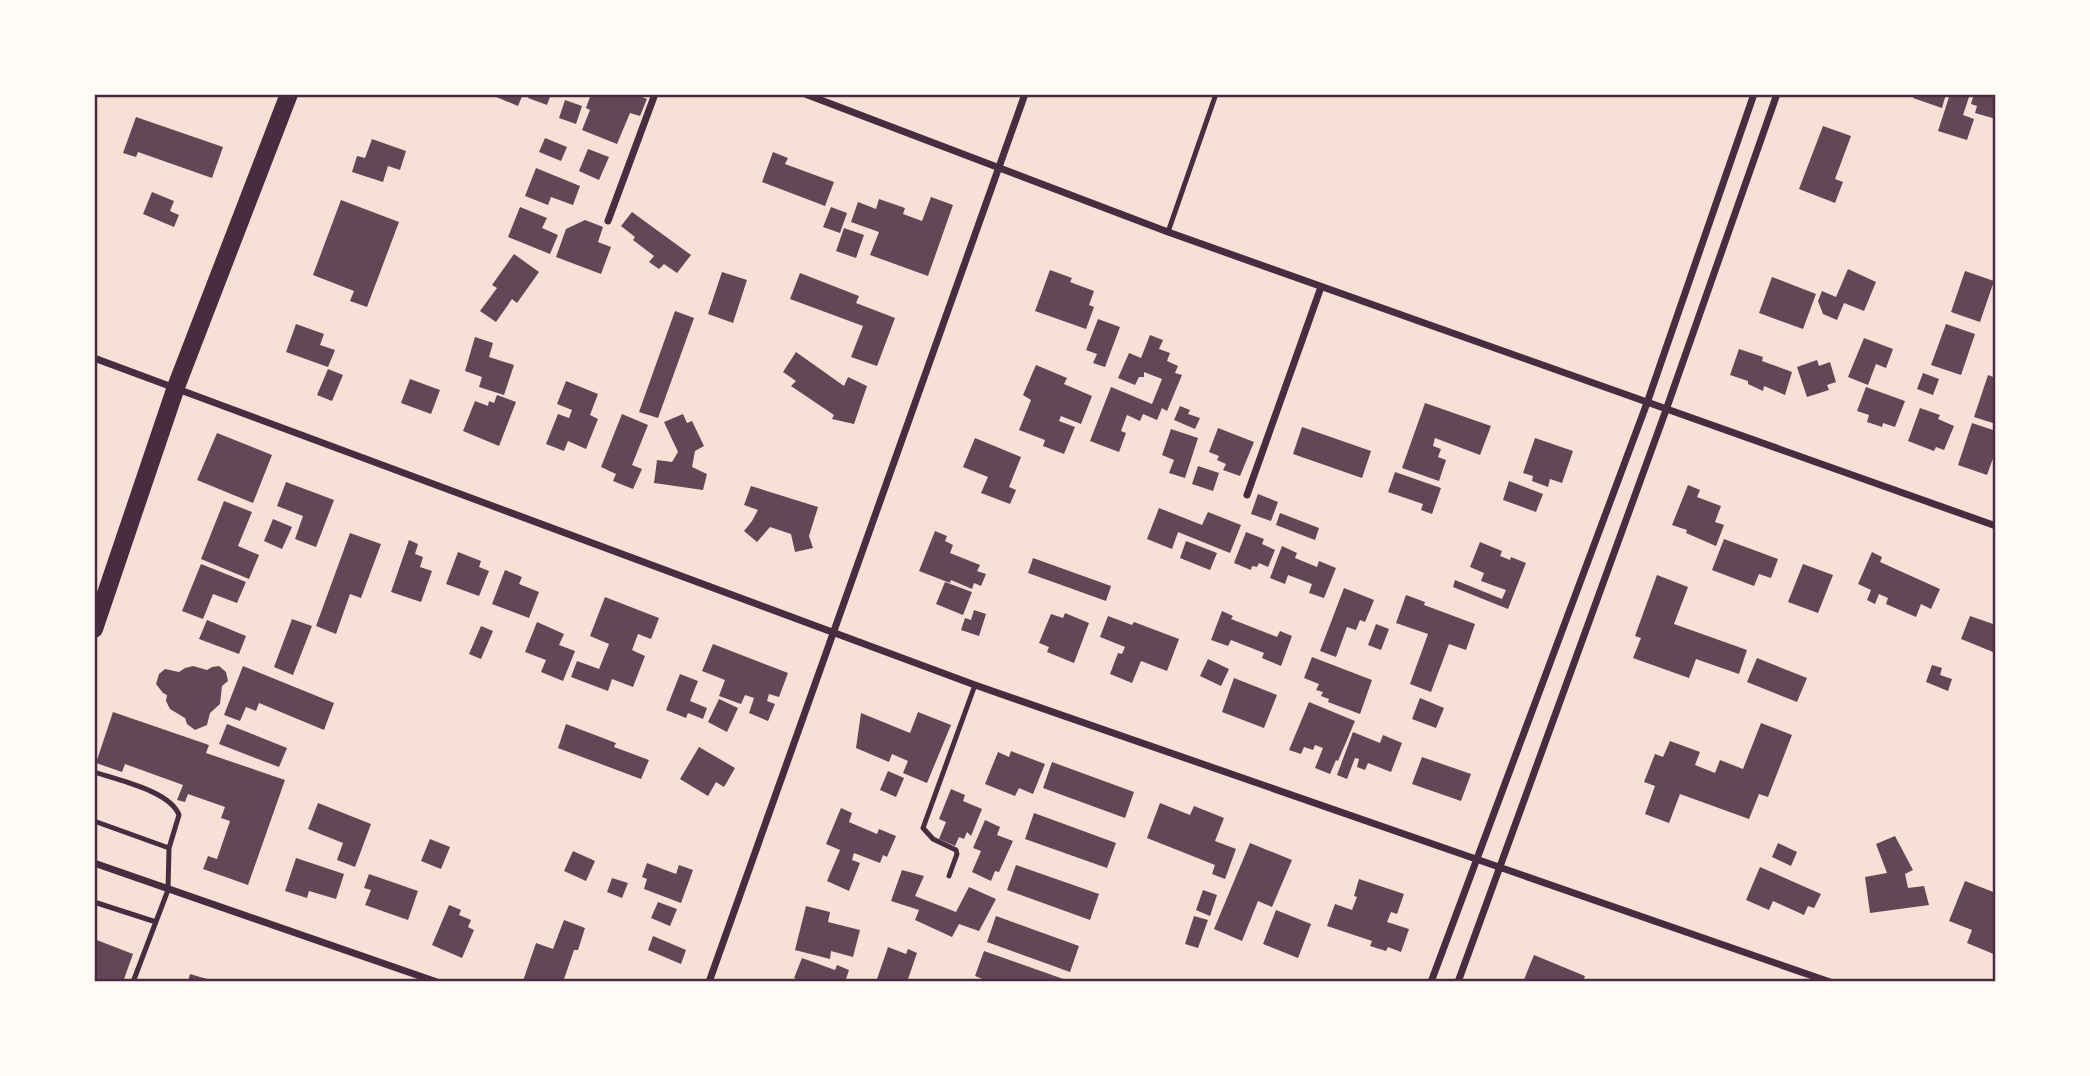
<svg xmlns="http://www.w3.org/2000/svg" width="2090" height="1076" viewBox="0 0 2090 1076" font-family="Manrope,sans-serif">
	<rect width="100%" height="100%" fill="#f7e1d7"/>
	<!-- building -->
	<path fill="#644757" d="M489,94H523L518,106Z
		M529,94H551L547,105L528,98Z
		M591,94H635L647,99L640,116L630,113L617,144L582,130L590,110L586,108Z
		M1915,94H1946L1942,108L1913,98Z
		M1950,94L1969,97L1963,115L1974,119L1967,140L1938,131Z
		M1974,94H1996V119L1975,113L1977,106L1971,104Z
		M565,100L582,106L576,124L559,118Z
		M136,117L223,147L212,178L138,152L136,157L123,153Z
		M1823,126L1851,136L1835,179L1843,182L1835,203L1799,189Z
		M545,138L567,147L561,161L539,152Z
		M372,139L406,151L400,170L388,166L383,182L352,172L357,156L365,158Z
		M588,149L609,157L599,180L579,171Z
		M773,152L788,158L785,164L834,182L825,206L762,182Z
		M536,168L580,186L573,205L551,197L548,205L525,196Z
		M152,192L174,201L170,211L179,215L174,227L143,214Z
		M931,197L953,205L928,276L870,255L879,232L851,222L858,202L876,209L879,199L905,208L903,214L922,221Z
		M341,200L399,222L367,307L350,301L354,291L313,275Z
		M520,207L547,218L542,228L558,235L550,254L508,237Z
		M831,207L847,213L840,233L823,227Z
		M632,212L691,255L677,273L664,264L659,269L649,262L654,256L633,240L635,237L621,226Z
		M585,220L603,227L598,242L611,247L601,274L556,257L566,229Z
		M844,228L864,235L856,258L836,251Z
		M514,254L539,272L517,303L512,299L496,322L480,311L497,288L492,285Z
		M1848,269L1876,282L1864,311L1844,303L1837,320L1823,314L1818,301L1822,291L1836,297Z
		M1050,270L1072,278L1070,282L1094,291L1089,305L1094,307L1086,329L1035,311Z
		M1965,271L1994,281L1980,322L1951,312Z
		M722,272L747,280L733,323L708,314Z
		M800,273L859,296L856,303L895,318L877,366L851,357L863,326L790,299Z
		M1772,277L1816,294L1803,329L1759,313Z
		M675,311L694,318L658,418L639,412Z
		M1098,319L1120,327L1105,367L1093,363L1097,354L1086,350Z
		M296,324L324,334L320,345L335,350L328,367L286,352Z
		M1946,324L1975,334L1961,375L1931,365Z
		M1150,335L1163,340L1159,349L1170,353L1167,361L1178,366L1175,373L1182,375L1167,411L1162,408L1157,420L1143,414L1140,421L1127,415L1121,431L1126,433L1119,452L1090,441L1111,387L1152,404L1162,379L1144,372V377H1139L1135,385L1118,378L1129,353L1141,358Z
		M475,337L493,343L489,357L514,365L504,395L479,387L482,377L465,371Z
		M1864,338L1893,349L1886,368L1876,364L1868,385L1848,377Z
		M1739,349L1763,357L1762,361L1792,372L1785,395L1764,386L1763,391L1748,384V381L1730,375Z
		M796,352L844,386L848,377L867,386L854,424L832,419L834,415L791,386L796,381L783,372Z
		M1817,360L1819,366L1830,362L1836,382L1827,385L1829,390L1807,397L1797,367Z
		M1036,365L1067,378L1064,384L1092,396L1081,424L1061,416L1059,421L1075,427L1064,454L1043,446L1045,440L1019,430L1031,400L1023,395Z
		M328,369L343,375L332,401L317,395Z
		M1923,373L1939,379L1933,395L1917,389Z
		M1988,375L1996,378V424L1974,417Z
		M410,379L440,390L431,414L401,403Z
		M566,381L598,394L590,415L598,419L586,449L568,441L564,451L546,444L558,414L569,418L572,410L557,404Z
		M1866,387L1905,401L1895,427L1883,423L1882,427L1867,422L1869,415L1857,411Z
		M497,395L516,402L499,446L463,431L475,401L488,406L489,401L494,403Z
		M1425,403L1491,426L1480,455L1435,438L1433,446L1441,449L1438,457L1446,460L1439,481L1402,468Z
		M1180,406L1190,410L1188,414L1200,418L1195,429L1174,420Z
		M1920,408L1940,415L1938,419L1954,426L1944,450L1936,447L1934,451L1908,441Z
		M622,414L648,425L632,465L642,469L633,489L613,481L616,474L601,467Z
		M683,414L687,423L692,421L704,446L695,451L692,467L707,474L703,490L654,483L657,460L672,462L678,452L664,422Z
		M1972,423L1996,431V450L1987,475L1958,465Z
		M1302,427L1371,451L1362,478L1293,454Z
		M1218,428L1254,442L1240,476L1223,470L1226,464L1217,460L1219,456L1209,452Z
		M1171,429L1198,438L1185,478L1169,473L1174,460L1162,455Z
		M217,433L272,455L253,503L197,480Z
		M975,438L1021,457L1009,487L1016,490L1010,504L981,493L988,477L963,467Z
		M1535,438L1573,451L1562,483L1550,479L1548,487L1532,481L1533,476L1523,473Z
		M1198,466L1219,473L1213,491L1192,484Z
		M1395,472L1441,488L1432,514L1421,510L1423,504L1388,492Z
		M1509,481L1543,494L1536,512L1503,500Z
		M286,482L334,500L316,547L295,539L303,516L277,506Z
		M1688,485L1700,490L1697,497L1721,506L1715,522L1724,525L1716,546L1686,533L1687,530L1672,525Z
		M751,486L818,507L809,536L813,548L795,552L791,534L770,527L757,542L744,531L752,521L758,510L744,505Z
		M1258,494L1278,502L1271,521L1251,514Z
		M224,501L252,512L238,546L259,555L249,579L201,559Z
		M1159,508L1202,525L1208,512L1241,525L1230,553L1178,532L1172,549L1147,539Z
		M1280,513L1319,528L1315,540L1276,525Z
		M273,519L292,527L282,549L264,541Z
		M935,531L947,536L945,541L953,545L950,553L980,565L977,571L986,574L981,586L974,583L972,589L951,580L950,583L919,571Z
		M1246,532L1264,539L1262,544L1275,550L1268,567L1259,563L1257,567L1252,566L1251,570L1234,563Z
		M350,533L381,544L361,598L350,594L336,634L316,626Z
		M1724,539L1778,559L1771,578L1759,574L1754,586L1712,570Z
		M409,540L418,544L415,554L423,557L420,567L432,571L421,602L391,592Z
		M1186,541L1217,553L1210,570L1180,558Z
		M1480,542L1502,551L1500,556L1510,560L1511,557L1526,563L1508,609L1453,587L1455,580L1502,599L1506,590L1481,581L1484,573L1470,567Z
		M1282,546L1297,553L1295,558L1317,567L1319,561L1336,568L1324,598L1309,593L1312,584L1288,575L1285,584L1270,578Z
		M458,552L481,561L479,567L489,571L479,596L446,584Z
		M1872,552L1882,557L1880,562L1940,589L1931,609L1921,604L1916,617L1886,604L1888,598L1879,594L1875,604L1867,600L1871,590L1858,584Z
		M1033,558L1111,586L1106,601L1028,573Z
		M201,564L246,582L237,603L213,594L203,619L182,611Z
		M1803,564L1833,575L1818,613L1788,602Z
		M505,570L522,577L519,584L539,592L529,618L492,604Z
		M1657,575L1688,587L1674,624L1747,650L1739,674L1696,659L1689,678L1633,658L1641,638L1635,636Z
		M945,582L972,592L963,615L936,604Z
		M1344,588L1374,600L1365,622L1360,620L1356,630L1347,627L1336,657L1320,651Z
		M1406,595L1425,602L1424,605L1475,624L1466,650L1449,644L1431,692L1410,684L1428,634L1396,623Z
		M605,597L659,618L651,639L638,634L632,650L645,656L633,687L612,679L608,691L571,677L577,661L599,669L609,644L590,636Z
		M974,610L986,614L979,636L961,630L965,618L971,620Z
		M1222,611L1233,616L1231,619L1277,637L1280,631L1292,636L1281,666L1262,658L1264,653L1231,640L1228,646L1211,640Z
		M1065,613L1089,623L1074,663L1047,652L1049,647L1039,643L1051,614L1063,618Z
		M1108,616L1132,625L1134,622L1179,639L1167,671L1141,661L1132,683L1110,674L1118,653L1122,654L1125,647L1100,637Z
		M1970,616L1996,625V645L1993,652L1961,639Z
		M292,619L312,626L293,675L274,667Z
		M207,620L246,636L239,654L199,639Z
		M537,622L564,634L559,645L575,651L563,681L541,672L546,660L525,652Z
		M1376,624L1389,629L1381,650L1368,645Z
		M481,626L493,631L481,659L469,654Z
		M713,644L788,673L779,697L769,694L767,701L775,704L768,721L749,713L754,698L745,695L741,704L719,696L725,680L702,671Z
		M1312,657L1372,680L1360,714L1328,702L1329,699L1321,696L1323,692L1316,690L1319,684L1304,678Z
		M1757,658L1807,678L1797,702L1747,682Z
		M1208,659L1229,669L1221,686L1200,676Z
		M1932,665L1942,668L1940,675L1952,679L1948,691L1926,682Z
		M193,666L207,670L212,667L219,666L226,672L228,681L222,686L220,704L210,713L207,725L195,730L187,724L185,718L170,709L166,701L167,695L163,693L156,684L159,674L165,669L179,672L185,668Z
		M243,666L334,703L324,730L259,703L256,711L246,707L240,721L224,715Z
		M680,674L698,681L690,701L707,708L703,719L688,713L686,718L666,710Z
		M1234,678L1277,695L1264,728L1222,712Z
		M1420,698L1444,708L1436,728L1412,719Z
		M719,699L738,708L727,732L708,722Z
		M1309,702L1355,721L1338,761L1336,760L1330,774L1315,768L1323,748L1315,745L1313,750L1304,747L1301,754L1289,750Z
		M113,712L209,745L206,753L285,780L248,885L203,869L208,856L217,859L230,821L221,818L225,807L188,794L185,802L177,800L183,785L125,764L122,772L96,763Z
		M918,712L951,725L927,783L903,773L908,761L892,754L889,762L856,748L861,713L910,733Z
		M1761,723L1792,735L1768,797L1759,794L1749,819L1680,794L1669,823L1645,814L1655,786L1644,782L1655,754L1663,757L1670,741L1700,752L1695,765L1715,773L1720,760L1743,769Z
		M227,724L287,748L279,767L219,744Z
		M566,724L616,743L614,747L649,760L641,779L558,748Z
		M1353,732L1380,743L1383,735L1402,743L1391,772L1368,763L1365,770L1357,767L1359,759L1355,758L1347,779L1337,775Z
		M699,747L735,768L724,787L716,782L708,796L680,779Z
		M1011,751L1045,764L1033,794L1019,788L1015,796L985,784L998,752L1009,757Z
		M1422,757L1471,774L1461,801L1412,784Z
		M1052,762L1134,792L1125,818L1043,788Z
		M888,771L904,778L896,797L880,790Z
		M951,789L965,795L963,801L982,809L971,836L967,832L964,839L959,837L955,846L939,839L946,822L939,819Z
		M318,803L371,824L355,867L337,860L343,843L308,829Z
		M1160,803L1190,815L1194,806L1224,818L1215,841L1236,849L1225,879L1212,874L1215,865L1147,838Z
		M841,808L852,813L849,822L877,834L879,829L896,836L887,857L883,855L880,863L854,853L852,860L860,863L849,891L827,881L840,850L826,844Z
		M1034,813L1116,843L1107,868L1025,839Z
		M985,820L1000,827L997,835L1013,841L999,872L995,871L991,881L972,872L981,851L973,848Z
		M1895,836L1913,870L1905,874L1908,888L1924,886L1929,905L1870,913L1865,877L1887,873L1876,844Z
		M430,839L450,847L441,869L421,861Z
		M1250,843L1292,860L1272,907L1258,901L1242,941L1214,929Z
		M1778,843L1797,852L1791,866L1772,857Z
		M573,851L595,861L586,881L564,871Z
		M296,858L344,874L336,899L309,891L307,898L285,891Z
		M647,863L676,874L679,865L693,870L681,903L644,889L647,879L642,877Z
		M1016,865L1099,894L1090,920L1007,890Z
		M1760,867L1821,894L1814,908L1808,906L1804,915L1773,901L1769,910L1746,900Z
		M902,870L924,876L915,896L956,912L969,887L996,899L979,931L959,924L952,937L915,920L919,910L891,901Z
		M369,874L418,891L408,920L365,905L371,890L364,888Z
		M612,878L628,883L622,898L607,892Z
		M1359,879L1404,894L1397,914L1391,912L1387,922L1409,929L1401,952L1388,947L1386,951L1370,946L1372,941L1327,926L1335,904L1352,910L1357,897L1354,896Z
		M1965,881L1996,893V955L1967,943L1972,930L1949,921Z
		M1203,890L1217,895L1210,916L1196,910Z
		M658,902L677,909L670,926L651,918Z
		M449,905L461,910L459,915L471,920L468,927L474,930L462,958L432,945Z
		M806,906L830,912L828,922L860,930L853,957L831,951L830,959L795,950Z
		M1276,910L1311,924L1298,958L1263,944Z
		M996,916L1079,946L1070,972L987,942Z
		M1194,916L1208,920L1198,948L1185,944Z
		M564,920L585,928L578,950H574L563,982L523,981L536,943L553,949Z
		M653,936L686,950L681,964L648,950Z
		M94,939L133,954L123,982H94Z
		M888,947L906,954L908,949L917,953L907,982H876Z
		M984,951L1069,981V982H990L975,976Z
		M1534,955L1585,976L1583,982H1523Z
		M802,958L835,970L837,965L849,970L845,982H804L794,978Z
		M190,974L214,981V982H188Z"/>
	<g fill="none" stroke-linecap="round" stroke-linejoin="round">
		<!-- service -->
		<path stroke="#4a2c40" stroke-width="5" d="M1168,232L1216,94
			M94,772C118,780 170,791 179,815L169,848L168,890L133,982
			M94,821L169,848
			M949,876L957,854L956,850L933,839L923,828L975,685
			M94,902L156,922"/>
		<!-- minor -->
		<path stroke="#4a2c40" stroke-width="7" d="M805,94L1168,232L1996,526
			M608,221L655,94
			M94,358L975,685L1830,982
			M1247,495L1321,287
			M94,863L437,982
			M709,982L1025,94
			M1431,982L1647,403L1754,94
			M1458,982L1666,410L1777,94"/>
		<!-- trunk -->
		<path stroke="#4a2c40" stroke-width="18" d="M94,629L176,387L289,94"/>
	</g>
	<!-- border -->
	<rect width="2090" height="1076" fill="none" stroke="#fffaf5" stroke-width="192"/>
	<rect x="96" y="96" width="1898" height="884" fill="none" stroke="#4a2c40" stroke-width="2.5"/>
</svg>
